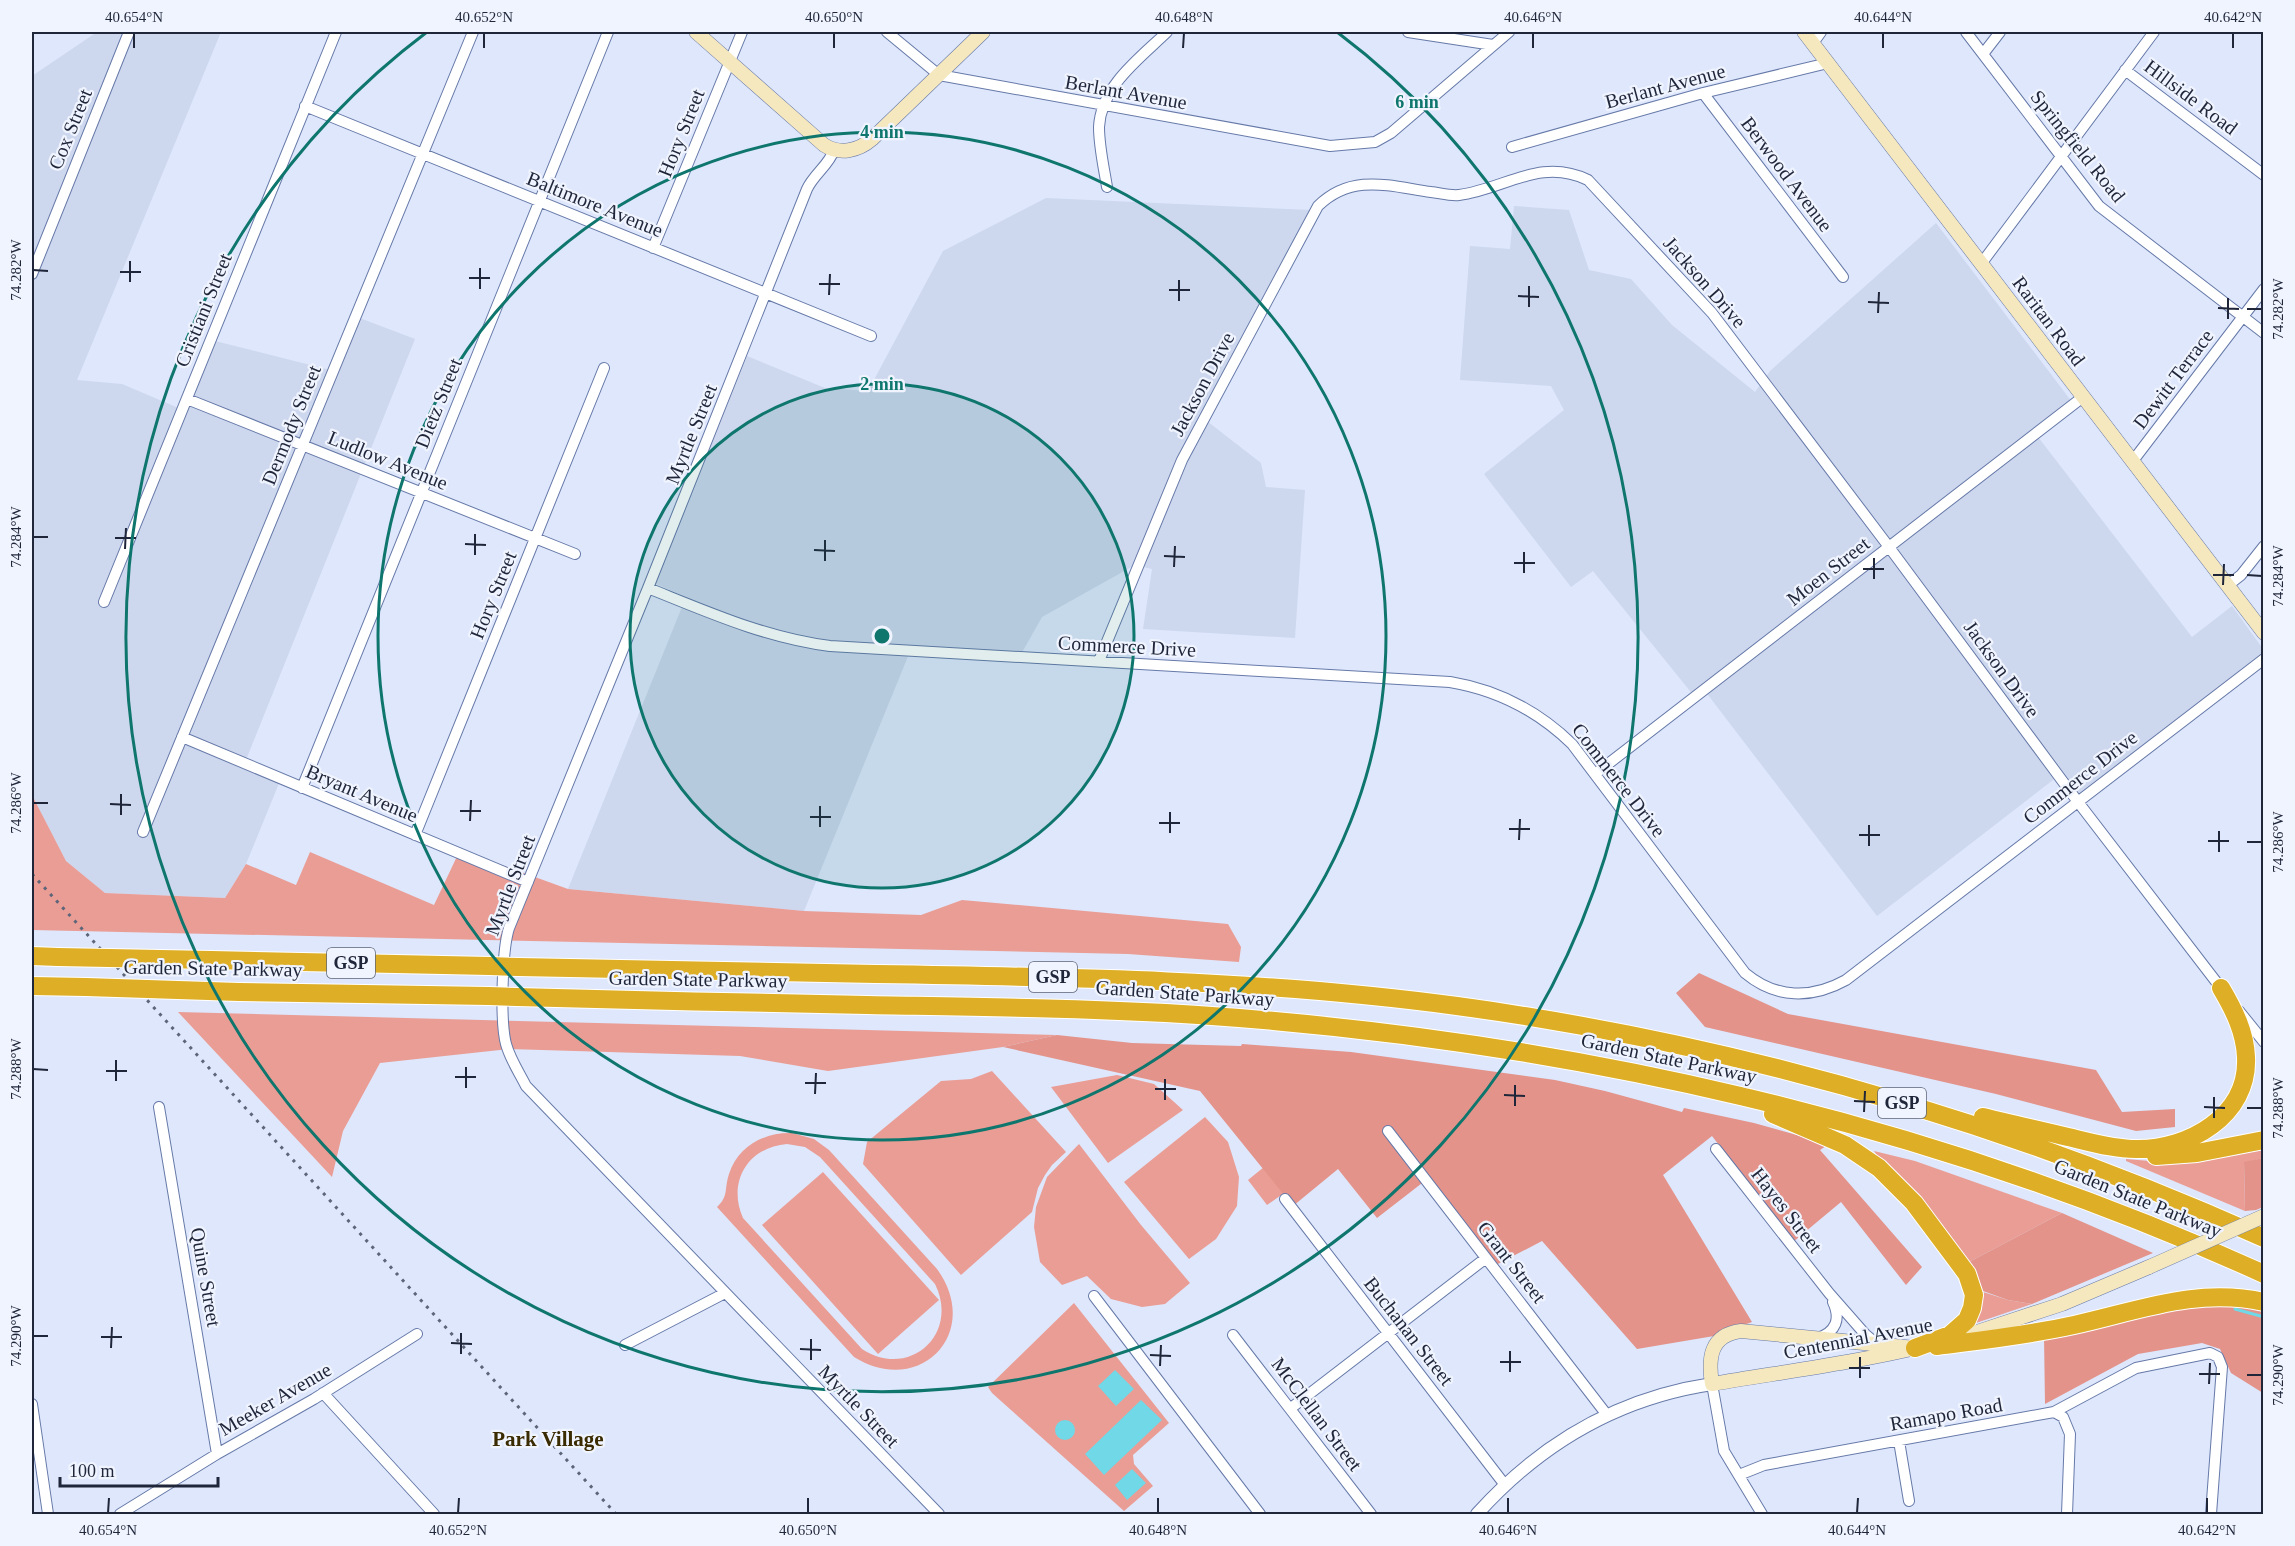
<svg xmlns="http://www.w3.org/2000/svg" width="2295" height="1546" viewBox="0 0 2295 1546" font-family="'Times New Roman',serif">
	<rect width="100%" height="100%" fill="#dee7fc"/>
	<!-- built -->
	<path fill="#cdd7ee" d="M97,32H221L77,380L122,384L181,409L211,340L334,371L357,317L415,339L246,760L282,776L246,864L225,898L105,893L66,861L32,795V76Z
		M1046,198L1311,210L1203,418L1261,463L1266,487L1305,490L1295,638L1143,629L1152,569L1135,565L1042,617L1020,656L911,649L804,911L568,889L686,597L654,583L747,356L825,388L868,391L943,251Z
		M1514,206L1569,210L1589,270L1631,279L1672,325L1755,392L1770,371L1936,223L2072,402L2035,433L2192,637L2232,606L2263,649V664L2083,801L2062,773L1877,916L1705,691L1694,696L1593,571L1571,587L1484,474L1564,410L1551,386L1460,380L1470,246L1510,249Z"/>
	<!-- green -->
	<path fill="#ea9d94" fill-rule="evenodd" d="M32,795L66,861L105,893L225,898L246,864L296,885L310,852L434,905L460,850L568,889L804,911L921,915L962,900L1228,924L1241,947L1239,962L1128,954L32,930Z
		M178,1012L1057,1035L1003,1047L828,1071L740,1056L509,1049L380,1063L343,1131L332,1177Z
		M992,1071L1066,1152L1052,1165L1045,1175L1038,1188L1032,1212L961,1275L863,1164L867,1142L941,1081L971,1079Z
		M1117,1075L1154,1084L1183,1110L1108,1163L1051,1087Z
		M1205,1117L1228,1142L1239,1177L1237,1206L1216,1239L1189,1259L1124,1182Z
		M792,1133L814,1139L829,1150L937,1269C983,1332 920,1398 854,1357L717,1207C729,1196 724,1189 729,1174C738,1146 765,1132 792,1133ZM787,1144L805,1147L820,1157L935,1284C960,1334 909,1380 862,1349L743,1218C727,1182 748,1147 787,1144Z
		M1079,1144L1141,1225L1190,1283L1165,1304L1142,1307L1111,1299L1087,1276L1062,1285L1040,1262L1034,1227L1036,1207L1047,1177Z
		M2263,1150V1158L2244,1163L2245,1211L2126,1161V1159L2174,1163Z
		M1874,1151L1915,1161L2062,1213L1969,1262L1883,1165Z
		M1264,1167L1284,1193L1267,1205L1248,1180Z
		M823,1172L939,1300L878,1354L762,1225Z
		M1979,1284L1983,1292L2008,1300L2032,1304L1973,1324Z
		M1074,1303L1169,1423L1133,1455L1134,1464L1153,1486L1124,1511L992,1393L988,1387Z"/>
	<!-- forest -->
	<path fill="#e39389" d="M1699,973L1788,1014L2096,1070L2122,1112L2175,1109V1127L2136,1131L1996,1094L1705,1027L1676,993Z
		M1057,1035L1132,1043L1241,1046L1242,1044L1351,1052L1555,1080L1605,1091L1682,1112L1684,1108L1754,1123L1829,1144L1820,1150L1922,1267L1906,1285L1841,1202L1793,1242L1712,1136L1663,1175L1752,1322L1714,1336L1637,1349L1542,1241L1494,1266L1426,1180L1377,1218L1338,1169L1293,1206L1200,1091L1003,1047Z
		M2263,1158V1207L2256,1210L2245,1211L2244,1162Z
		M2062,1213L2153,1253L2032,1304L2008,1300L1983,1291L1969,1262Z
		M2192,1306H2240L2263,1311V1393L2231,1373L2220,1349L2202,1343L2138,1354L2045,1404L2044,1336Z"/>
	<!-- water -->
	<path fill="#70d8e7" d="M1115,1370L1134,1389L1116,1406L1098,1386Z
		M1141,1400L1162,1420L1104,1475L1085,1454Z
		M1055 1430a10 10 0 1 1 20 0a10 10 0 1 1-20 0Z
		M1132,1469L1146,1483L1127,1500L1115,1485Z"/>
	<g fill="none" stroke-linecap="round" stroke-linejoin="round">
		<!-- stream -->
		<path stroke="#70d8e7" stroke-width="3" d="M2235,1309L2264,1317"/>
		<!-- minor casing -->
		<g stroke="#6679a8" stroke-width="12">
			<path id="minor" d="M887,32L939,75L1330,146L1375,142L1391,133L1509,32
				M1408,32L1493,45
				M1966,32L2099,206L2264,333
				M1813,43L1821,32
				M1983,54L2000,32
				M2125,70L2264,175
				M1703,93L1843,277
				M305,106L871,336
				M1512,147L1703,93L1828,63
				M834,150C829,165 814,174 807,189L648,588L509,928C502,950 500,1021 506,1044C510,1059 519,1072 526,1086L939,1514
				M1107,187C1104,168 1099,147 1099,127C1101,86 1140,58 1167,32
				M653,248L742,32
				M1981,264L2154,32
				M32,274L129,32
				M187,399L575,554
				M2132,462L2264,289
				M2227,586L2241,575L2264,546
				M648,588C708,612 766,638 830,646L1450,682C1498,690 1537,710 1572,744L1745,973C1776,999 1812,999 1846,980L2264,659
				M104,602L336,32
				M1099,661L1182,460L1318,206C1352,173 1389,186 1431,192C1440,193 1450,196 1459,195C1505,189 1540,157 1588,180L1712,313L1889,547L2078,802L2224,992
				M182,737L528,882
				M1595,774L2083,397
				M302,788L608,32
				M143,832L473,32
				M415,835L604,368
				M2239,1011L2264,1042
				M159,1107L217,1454
				M1388,1131L1607,1415
				M1716,1149L1829,1293L1865,1334L1878,1345
				M1285,1199L1505,1485
				M1094,1296L1260,1514
				M1233,1335L1371,1514
				M1818,1338C1836,1332 1841,1319 1833,1302
				M625,1345L725,1293
				M1712,1384L1724,1451L1762,1514
				M323,1393L434,1514
				M32,1404L48,1514
				M1291,1408L1486,1258
				M2054,1412L2063,1417L2070,1434L2067,1514
				M1899,1441L1909,1501
				M1739,1475L1764,1465L2054,1412L2136,1368L2210,1353L2218,1357L2222,1367L2211,1514
				M120,1514L217,1454L314,1399L417,1334"/>
		</g>
		<!-- tertiary casing -->
		<g stroke="#6679a8" stroke-width="14">
			<path id="tertiary" d="M1477,1514C1540,1444 1618,1398 1712,1384"/>
		</g>
		<!-- secondary casing -->
		<g stroke="#6679a8" stroke-width="15">
			<path id="secondary" d="M696,32L824,145C840,155 858,151 872,139L983,32
				M1804,32L2264,633
				M1965,1336L2062,1304L2149,1267
				M1915,1348L1741,1331C1710,1335 1708,1358 1712,1384C1782,1372 1854,1363 1924,1346"/>
		</g>
		<!-- motorway casing -->
		<g stroke="#fff" stroke-width="20">
			<path id="motorway" d="M32,956L58,957
				M211,960L490,966
				M518,967C637,969 757,972 876,974C1070,977 1265,980 1457,1006C1736,1044 2007,1123 2264,1238
				M32,986L86,987
				M239,992L489,996
				M517,997C634,1000 750,1003 867,1005C977,1007 1088,1008 1198,1015C1565,1040 1928,1121 2264,1274
				M1773,1114L1845,1145L1879,1168L1914,1203L1967,1274L1974,1295L1972,1308L1967,1320L1950,1335L1915,1348
				M1983,1117C2011,1124 2039,1130 2068,1137C2090,1142 2113,1149 2136,1149C2188,1150 2249,1116 2246,1057C2245,1032 2234,1010 2221,988
				M2156,1156L2197,1153L2264,1140
				M1937,1346C1983,1340 2029,1335 2074,1325C2138,1311 2197,1287 2264,1302"/>
		</g>
		<!-- minor -->
		<use href="#minor" stroke="#fff" stroke-width="10"/>
		<!-- tertiary -->
		<use href="#tertiary" stroke="#fff" stroke-width="12"/>
		<!-- secondary -->
		<use href="#secondary" stroke="#f5e7be" stroke-width="14"/>
		<!-- motorway -->
		<use href="#motorway" stroke="#deae26" stroke-width="18"/>
		<!-- rail -->
		<path stroke="#5d6579" stroke-width="3" stroke-dasharray="3 6" stroke-linecap="butt" d="M32,874L616,1514"/>
		<!-- secondary-bridge casing -->
		<g stroke="#6679a8" stroke-width="15" stroke-linecap="butt">
			<path id="secondary-bridge" d="M2149,1267L2264,1216"/>
		</g>
		<!-- motorway-bridge casing -->
		<g stroke="#fff" stroke-width="20" stroke-linecap="butt">
			<path id="motorway-bridge" d="M58,957L211,960
				M490,966L518,967
				M86,987L239,992
				M489,996L517,997"/>
		</g>
		<!-- secondary-bridge -->
		<use href="#secondary-bridge" stroke="#f5e7be" stroke-width="14"/>
		<!-- motorway-bridge -->
		<use href="#motorway-bridge" stroke="#deae26" stroke-width="18"/>
	</g>
	<!-- ticks -->
	<path fill="none" stroke="#1f263a" stroke-width="2" d="M134,48V33M484,48V33M834,48V33M1183,48L1184,33M1533,48V33M1883,48V33M2233,48V33M33,270L48,271M120,272H141M469,278H490M130,282V261M819,284H840M480,289V268M1169,290H1190M829,295L830,274M1518,296L1539,297M1179,301V280M1868,302L1889,303M1529,307V286M2218,308L2239,309M2247,309H2262M1878,313L1879,292M2228,319V298M33,537H48M115,538H136M465,544L486,545M125,549L126,528M814,550L835,551M475,555V534M1164,556L1185,557M825,561V540M1514,563H1535M1174,567L1175,546M1863,569H1884M1524,573V552M2213,575H2234M2247,575L2262,576M1874,579V558M2223,585L2224,564M33,803H48M110,804L131,805M460,811H481M121,815V794M810,817H831M470,821L471,800M1159,823H1180M820,827V806M1509,829H1530M1170,833V812M1859,835H1880M1519,840L1520,819M2208,841H2229M2247,842H2262M1869,846V825M2219,852V831M33,1069L48,1070M106,1071H127M455,1077H476M116,1081V1060M805,1083H826M466,1088V1067M1155,1089H1176M815,1094L816,1073M1504,1095L1525,1096M1165,1100V1079M1854,1101L1875,1102M1515,1106V1085M2204,1107L2225,1108M2247,1108H2262M1864,1112L1865,1091M2214,1118V1097M33,1336H48M101,1337H122M451,1343L472,1344M111,1348L112,1327M800,1349L821,1350M461,1354V1333M1150,1355L1171,1356M811,1360V1339M1500,1362H1521M1160,1366L1161,1345M1849,1368H1870M1510,1372V1351M2199,1374H2220M2247,1375H2262M1860,1378V1357M2209,1384L2210,1363M108,1513L109,1498M458,1513L459,1498M808,1513V1498M1158,1513V1498M1508,1513V1498M1857,1513L1858,1498M2207,1513V1498"/>
	<!-- distance rings -->
	<circle cx="882" cy="636" r="252" fill="#0f766e" fill-opacity=".12"/>
	<g fill="none" stroke="#0f766e" stroke-width="3">
		<circle cx="882" cy="636" r="252"/>
		<circle cx="882" cy="636" r="504"/>
		<path d="M1337 32A756 756 0 1 1 427 32"/>
	</g>
	<g text-anchor="middle" dominant-baseline="central" stroke-width="4.5" stroke-linejoin="round" paint-order="stroke">
		<!-- shield labels -->
		<g fill="#f0f4ff" stroke="#5e6475" stroke-width="1.5">
			<rect x="327" y="948" width="48" height="30" rx="4.5"/>
			<rect x="1029" y="962" width="48" height="30" rx="4.5"/>
			<rect x="1878" y="1088" width="48" height="30" rx="4.5"/>
		</g>
		<g font-size="18" font-weight="bold" fill="#1f263a">
			<text x="351" y="963">GSP</text>
			<text x="1053" y="977">GSP</text>
			<text x="1902" y="1103">GSP</text>
		</g>
		<!-- street labels -->
		<g font-size="20" fill="#1f263a" stroke="#f0f4ff">
			<text transform="translate(1665 86) rotate(-15)">Berlant Avenue</text>
			<text transform="translate(1126 92) rotate(10)">Berlant Avenue</text>
			<text transform="translate(2191 97) rotate(37)">Hillside Road</text>
			<text transform="translate(70 129) rotate(-68)">Cox Street</text>
			<text transform="translate(681 133) rotate(-68)">Hory Street</text>
			<text transform="translate(2078 146) rotate(51)">Springfield Road</text>
			<text transform="translate(1787 174) rotate(53)">Berwood Avenue</text>
			<text transform="translate(595 204) rotate(22)">Baltimore Avenue</text>
			<text transform="translate(1705 282) rotate(49)">Jackson Drive</text>
			<text transform="translate(203 310) rotate(-68)">Cristiani Street</text>
			<text transform="translate(2049 321) rotate(53)">Raritan Road</text>
			<text transform="translate(2173 379) rotate(-53)">Dewitt Terrace</text>
			<text transform="translate(1202 384) rotate(-62)">Jackson Drive</text>
			<text transform="translate(438 403) rotate(-68)">Dietz Street</text>
			<text transform="translate(291 425) rotate(-68)">Dermody Street</text>
			<text transform="translate(691 434) rotate(-68)">Myrtle Street</text>
			<text transform="translate(388 460) rotate(22)">Ludlow Avenue</text>
			<text transform="translate(1828 571) rotate(-38)">Moen Street</text>
			<text transform="translate(493 595) rotate(-68)">Hory Street</text>
			<text transform="translate(1127 646) rotate(3)">Commerce Drive</text>
			<text transform="translate(2002 669) rotate(54)">Jackson Drive</text>
			<text transform="translate(2080 777) rotate(-38)">Commerce Drive</text>
			<text transform="translate(1619 780) rotate(52)">Commerce Drive</text>
			<text transform="translate(362 793) rotate(23)">Bryant Avenue</text>
			<text transform="translate(510 885) rotate(-69)">Myrtle Street</text>
			<text transform="translate(213 968) rotate(1)">Garden State Parkway</text>
			<text transform="translate(698 979) rotate(1)">Garden State Parkway</text>
			<text transform="translate(1185 993) rotate(4)">Garden State Parkway</text>
			<text transform="translate(1669 1058) rotate(12)">Garden State Parkway</text>
			<text transform="translate(2138 1198) rotate(22)">Garden State Parkway</text>
			<text transform="translate(1787 1210) rotate(52)">Hayes Street</text>
			<text transform="translate(1512 1262) rotate(52)">Grant Street</text>
			<text transform="translate(206 1277) rotate(80)">Quine Street</text>
			<text transform="translate(1409 1331) rotate(52)">Buchanan Street</text>
			<text transform="translate(1858 1338) rotate(-11)">Centennial Avenue</text>
			<text transform="translate(275 1399) rotate(-30)">Meeker Avenue</text>
			<text transform="translate(859 1406) rotate(46)">Myrtle Street</text>
			<text transform="translate(1317 1414) rotate(53)">McClellan Street</text>
			<text transform="translate(1946 1414) rotate(-10)">Ramapo Road</text>
		</g>
		<!-- neighbourhood labels -->
		<g font-size="21" font-weight="bold" fill="#3a2b01" stroke="#f0f4ff">
			<text x="548" y="1439">Park Village</text>
		</g>
	</g>
	<circle cx="882" cy="636" r="9" fill="#0f766e" stroke="#f0f4ff" stroke-width="3"/>
	<g font-size="18" text-anchor="middle" font-weight="bold" fill="#0f766e" stroke="#f0f4ff" stroke-width="4.5" stroke-linejoin="round" paint-order="stroke">
		<text x="1417" y="108">6 min</text>
		<text x="882" y="138">4 min</text>
		<text x="882" y="390">2 min</text>
	</g>
	<!-- border -->
	<rect width="2295" height="1546" fill="none" stroke="#f0f4ff" stroke-width="66"/>
	<!-- scale -->
	<path d="M60 1477v9h158v-9" fill="none" stroke="#1f263a" stroke-width="3"/>
	<text x="69" y="1477" font-size="18" fill="#1f263a" stroke="#f0f4ff" stroke-width="4.5" paint-order="stroke">100 m</text>
	<rect x="33" y="33" width="2229" height="1480" fill="none" stroke="#1f263a" stroke-width="2"/>
	<g font-size="15" text-anchor="middle" fill="#1f263a">
		<text x="134" y="22">40.654°N</text>
		<text x="484" y="22">40.652°N</text>
		<text x="834" y="22">40.650°N</text>
		<text x="1184" y="22">40.648°N</text>
		<text x="1533" y="22">40.646°N</text>
		<text x="1883" y="22">40.644°N</text>
		<text x="2233" y="22">40.642°N</text>
		<text transform="translate(16 270) rotate(-90)" y="5">74.282°W</text>
		<text transform="translate(2278 309) rotate(-90)" y="5">74.282°W</text>
		<text transform="translate(16 537) rotate(-90)" y="5">74.284°W</text>
		<text transform="translate(2278 576) rotate(-90)" y="5">74.284°W</text>
		<text transform="translate(16 803) rotate(-90)" y="5">74.286°W</text>
		<text transform="translate(2278 842) rotate(-90)" y="5">74.286°W</text>
		<text transform="translate(16 1069) rotate(-90)" y="5">74.288°W</text>
		<text transform="translate(2278 1108) rotate(-90)" y="5">74.288°W</text>
		<text transform="translate(16 1336) rotate(-90)" y="5">74.290°W</text>
		<text transform="translate(2278 1375) rotate(-90)" y="5">74.290°W</text>
		<text x="108" y="1535">40.654°N</text>
		<text x="458" y="1535">40.652°N</text>
		<text x="808" y="1535">40.650°N</text>
		<text x="1158" y="1535">40.648°N</text>
		<text x="1508" y="1535">40.646°N</text>
		<text x="1857" y="1535">40.644°N</text>
		<text x="2207" y="1535">40.642°N</text>
	</g>
</svg>
